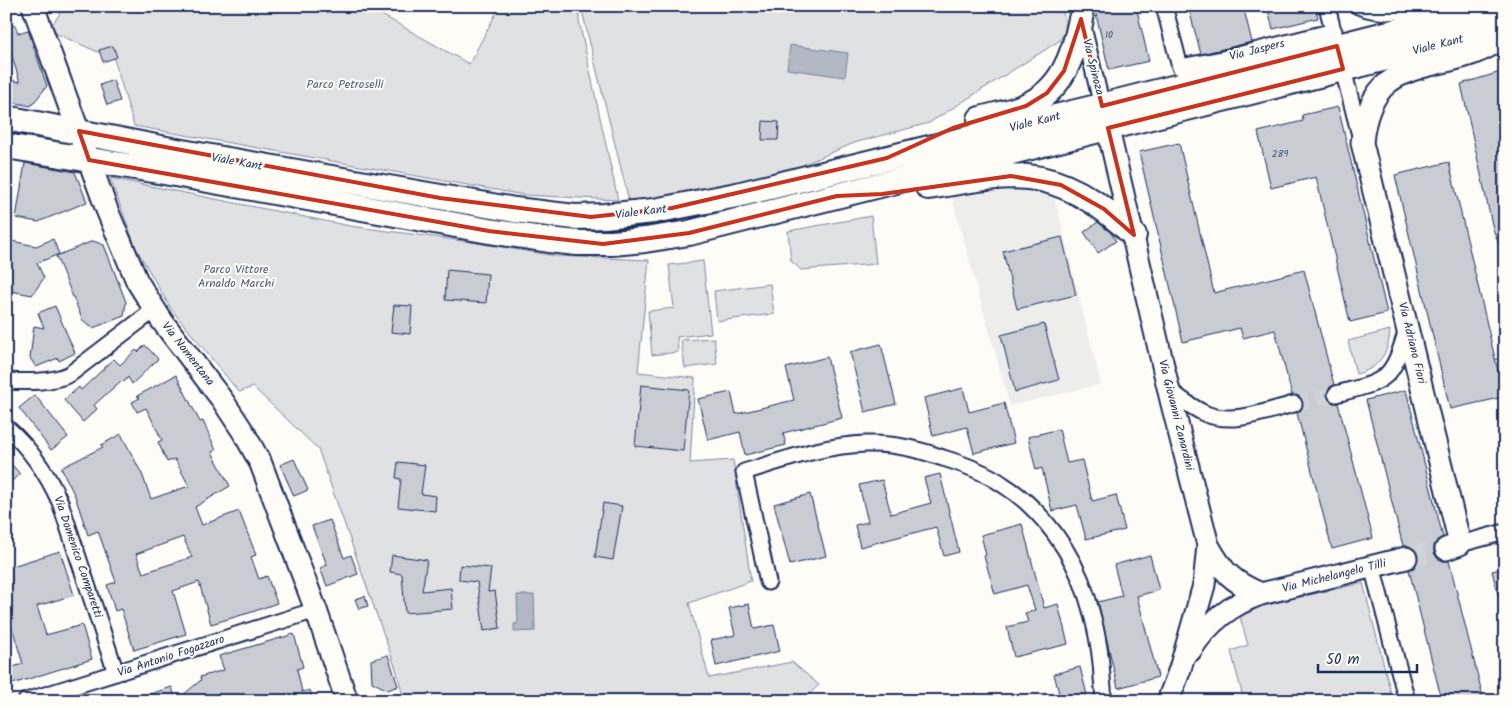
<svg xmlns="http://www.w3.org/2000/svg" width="1511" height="707" viewBox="0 0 1511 707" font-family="Kalam,sans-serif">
	<rect width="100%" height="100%" fill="#fdfcf7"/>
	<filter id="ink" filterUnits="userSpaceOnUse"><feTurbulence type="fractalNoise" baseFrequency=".02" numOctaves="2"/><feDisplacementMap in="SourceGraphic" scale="10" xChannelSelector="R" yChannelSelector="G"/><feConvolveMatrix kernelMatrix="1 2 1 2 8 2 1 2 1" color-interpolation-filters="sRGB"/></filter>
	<g filter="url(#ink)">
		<!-- built -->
		<path fill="#edeeec" d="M1017,187L1036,190L1054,196L1101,384L1010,406L951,195L986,188Z"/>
		<!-- green -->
		<path fill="#e0e1e3" stroke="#7e88a0" d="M65,6H366L469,64L500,6H579V21L618,200L524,195L134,126L114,59L57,34L52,25Z
			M583,6H1060L1065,19L1066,31L1059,41L929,123L854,143L807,163L780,178L630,205L583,15Z
			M110,178L350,226L471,242L556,256L649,260L638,372L695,378L690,463L733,460L751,581L689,603L709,678L792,662L819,685L802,701H404L397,672L318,449L253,387L239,392L171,309L136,248Z
			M871,216L876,264L801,270L791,261L788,231Z
			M703,261L711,333L677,337L678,352L652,355L648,311L674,308L669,265Z
			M770,284L774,314L717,321L714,291Z
			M1390,330C1389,353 1379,369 1356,374L1348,341Z
			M714,338L717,364L685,368L681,340Z
			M1363,583L1393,701H1244L1231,651L1248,645L1240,617L1264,605Z"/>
		<!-- water -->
		<path fill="#b3b8c5" stroke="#76819c" d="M790,45L848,53L845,77L787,69Z
			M517,595H534L535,631L514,632V624L518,623Z"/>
		<!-- building -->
		<path fill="#c9ccd3" stroke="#1b2f5e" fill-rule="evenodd" d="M1094,6H1136L1149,61L1109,70Z
			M1188,6H1243L1252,42L1201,54Z
			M1267,6H1315L1318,18L1273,29Z
			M15,25L18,33L28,30L47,86L31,106L6,101V79L20,82L10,50L6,51V28Z
			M113,46L117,57L103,62L99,50Z
			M1504,71L1505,80L1504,257L1493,229L1461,84Z
			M113,80L120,101L107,105L100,85Z
			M1338,107L1387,313L1350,322L1316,177L1271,188L1258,132L1303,121L1302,115Z
			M763,121L779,122L778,140H762Z
			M1179,143L1214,293L1304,270L1334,385L1327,391V397L1333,403H1338L1373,538L1332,549L1297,413L1301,410L1303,402L1300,397L1292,395L1275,330L1243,338L1240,328L1183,342L1139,152Z
			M1449,162L1504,397L1450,409L1395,175Z
			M25,163L75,172L87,202L38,222L16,218Z
			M1098,222L1111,233L1116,241L1098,253L1084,232Z
			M1062,237L1076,295L1017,309L1003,251Z
			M53,239L59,254L37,263L44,278L32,295L6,290V240L36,246Z
			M93,241L104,245L126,302L124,316L93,328L83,321L56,256Z
			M447,270L488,274L486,303L445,300Z
			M394,305L412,306L410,334L391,332Z
			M55,306L75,353L59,361L58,358L36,367L30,358L34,326L44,328L38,313Z
			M1044,324L1059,380L1015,392L1001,335Z
			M881,344L896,404L865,412L850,352Z
			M145,345L158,359L132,384L128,377L124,382L122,380L94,405L97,409L83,422L64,400L79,387L81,390L114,359L120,365L136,350L138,352Z
			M827,357L842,418L783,433L786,445L745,455L740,432L708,440L698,399L731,392L736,414L794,400L786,368Z
			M176,375L200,422L203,421L216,450L212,452L230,486L195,507L202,525L239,511L256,555L251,557L259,579L267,576L277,603L252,612L211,624L199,582L173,591L186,634L134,650L121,609L115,611L107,585L116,582L98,531L88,535L75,496L61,468L103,447L101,445L121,434L142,474L151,499L189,486L175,459L167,462L158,442L162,440L146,408L137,412L132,402L140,398L137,396ZM183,537L192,557L143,573L136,554Z
			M641,385L689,390L683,451L635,446Z
			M963,388L969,412L1004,403L1014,443L974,453L967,427L933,436L924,398Z
			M1406,390L1443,537L1436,541L1434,546V553L1438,559L1443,561H1449L1484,701H1442L1409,570L1415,567L1418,561V555L1415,549L1409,546H1403L1366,400Z
			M35,395L68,437L51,450L19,408Z
			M1059,429L1067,463L1082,460L1092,501L1116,495L1125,530L1086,539L1077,505L1052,511L1042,468L1036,470L1028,437Z
			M6,458L20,474L6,486Z
			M294,459L308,490L294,496L280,465Z
			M398,462L425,465L421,494L436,496L435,511L398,507L401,479L396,478Z
			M940,474L959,552L944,556L936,527L860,547L855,525L868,522L859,485L882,480L891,514L931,503L924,478Z
			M810,494L826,556L790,565L774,504Z
			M603,503L622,506L613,560L595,557Z
			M330,520L344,558L351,555L358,574L327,586L320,568L327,565L312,526Z
			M1022,524L1044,608L1058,604L1068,644L1014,657L1007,627L1028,622L1025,613L1035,610L1027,585L995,594L984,556L986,555L981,535Z
			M60,551L74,595L37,606L46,635L82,625L92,659L6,686V669L23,664L6,607V568Z
			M392,555L427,560L422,591L451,588L453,609L405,613L402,574L390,572Z
			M1150,555L1159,590L1137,596L1158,677L1118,688L1098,602L1122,596L1114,565Z
			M460,565L491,568L488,592L495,591L500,628L484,631L477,582L459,580Z
			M1505,568V605L1501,606L1492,571Z
			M365,596L368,606L359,609L355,599Z
			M749,604L754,629L774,625L780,651L716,666L711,640L735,635L729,608Z
			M294,634L303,667L297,669L302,692L310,690L313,701H176L201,680L200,677L224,670L219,656Z
			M388,655L398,686L388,690L372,682L371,660Z
			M1080,667L1087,695L1075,698L1076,701H1061L1054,674Z
			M172,687L176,701H137V698Z"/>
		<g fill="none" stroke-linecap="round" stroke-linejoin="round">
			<!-- street-tunnel -->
			<path stroke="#d0d3d8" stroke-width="15" stroke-dasharray="15 8" stroke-linecap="butt" d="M1294,404L1336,394"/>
			<!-- secondary-tunnel -->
			<path stroke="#d0d3d8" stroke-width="21" stroke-dasharray="21 11" stroke-linecap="butt" d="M1406,558L1446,549"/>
			<!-- street casing -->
			<g stroke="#1b2f5e" stroke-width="19">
				<path id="street" d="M1078,6L1102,106
					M1164,6L1180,67L1222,59L1334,31
					M1327,6L1335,39
					M1358,6C1381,15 1403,12 1426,6
					M1341,62L1361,139
					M6,381C27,382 51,383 70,374L154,310
					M1169,390C1181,399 1192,408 1206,414C1234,425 1266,411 1294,404
					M1336,394C1387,381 1392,381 1407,329
					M6,427C30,448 47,473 60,502L116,673
					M1460,544L1505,532
					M1372,566L1407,701
					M768,582L744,472C784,460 824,445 866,444C892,443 919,449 943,458C963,464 985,472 1002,484C1042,509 1073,552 1087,597C1095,623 1101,650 1102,678C1103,686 1104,694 1103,701
					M26,701L316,610"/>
			</g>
			<!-- secondary casing -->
			<g stroke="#1b2f5e" stroke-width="25">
				<path id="secondary" d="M33,6L107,210L137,281L162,321L223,401L244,433L261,464L316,610L347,701
					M1104,112L1171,400L1208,545L1204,585L1180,669L1168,701
					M1208,545C1223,572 1232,582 1261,594
					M1446,549L1460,544L1362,143C1371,43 1448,81 1505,36
					M1190,651C1207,624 1231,604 1261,594L1406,558"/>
			</g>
			<!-- primary casing -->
			<g stroke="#1b2f5e" stroke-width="28">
				<path id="primary" d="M6,118L182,152L515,210L575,217L604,216L654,211L737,195L1113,103L1496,6
					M980,119C995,115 1011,112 1025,106C1062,91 1074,55 1081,19
					M6,146L164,172L489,231L549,240L577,243H612L645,240L689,233L1466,38L1505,26
					M928,187C961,182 995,174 1028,177C1069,181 1105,207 1134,235"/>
			</g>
			<!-- street -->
			<use href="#street" stroke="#fdfcf7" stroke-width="15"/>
			<!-- secondary -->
			<use href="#secondary" stroke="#fdfcf7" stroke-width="21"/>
			<!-- primary -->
			<use href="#primary" stroke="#fdfcf7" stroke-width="24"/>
		</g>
	</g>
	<!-- marked area -->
	<path fill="none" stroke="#c8321e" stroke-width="4" stroke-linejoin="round" d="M1081,19L1102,106L1337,46L1343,69L1108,128L1134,235L1104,209L1061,185L1011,176L882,194L837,196L689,233L603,244L489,231L89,160L79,131L440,198L591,217L672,208L887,158L953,128L1026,106L1047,93L1064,71Z"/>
	<g text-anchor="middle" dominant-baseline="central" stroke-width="4" stroke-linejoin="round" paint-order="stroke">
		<!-- number labels -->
		<g font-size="10" fill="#46567b">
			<text x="1109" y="35">10</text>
			<text x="1280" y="154">289</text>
		</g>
		<!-- street labels -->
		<g font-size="12" fill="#1b2f5e" stroke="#fdfcf7">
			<text transform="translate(1438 45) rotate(-14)">Viale Kant</text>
			<text transform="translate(1257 50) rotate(-14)">Via Jaspers</text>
			<text transform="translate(1093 67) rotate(76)">Via Spinoza</text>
			<text transform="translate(1035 122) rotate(-14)">Viale Kant</text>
			<text transform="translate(237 162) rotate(10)">Viale Kant</text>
			<text transform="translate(641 212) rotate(-7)">Viale Kant</text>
			<text transform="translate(1412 343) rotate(76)">Via Adriano Fiori</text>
			<text transform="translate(188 354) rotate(52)">Via Nomentana</text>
			<text transform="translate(1176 415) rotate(76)">Via Giovanni Zanardini</text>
			<text transform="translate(78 557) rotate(71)">Via Domenico Comparetti</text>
			<text transform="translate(1334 576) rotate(-14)">Via Michelangelo Tilli</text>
			<text transform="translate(171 656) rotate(-18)">Via Antonio Fogazzaro</text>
		</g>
		<!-- park labels -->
		<g font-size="12" fill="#4c5c7f" stroke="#fdfcf7">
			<text x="345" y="84">Parco Petroselli</text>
			<text x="236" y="269">Parco Vittore<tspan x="236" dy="14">Arnaldo Marchi</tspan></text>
		</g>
	</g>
	<!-- margin -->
	<rect width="1511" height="707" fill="none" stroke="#fdfcf7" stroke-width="25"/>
	<rect x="12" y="12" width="1486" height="682" fill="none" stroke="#1b2f5e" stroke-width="2" filter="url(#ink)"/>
	<!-- scale -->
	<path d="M1318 664v8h99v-8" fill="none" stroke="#1b2f5e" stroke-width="2.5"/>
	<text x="1326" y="664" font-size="15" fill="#1b2f5e" stroke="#fdfcf7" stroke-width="4" paint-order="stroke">50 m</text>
</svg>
